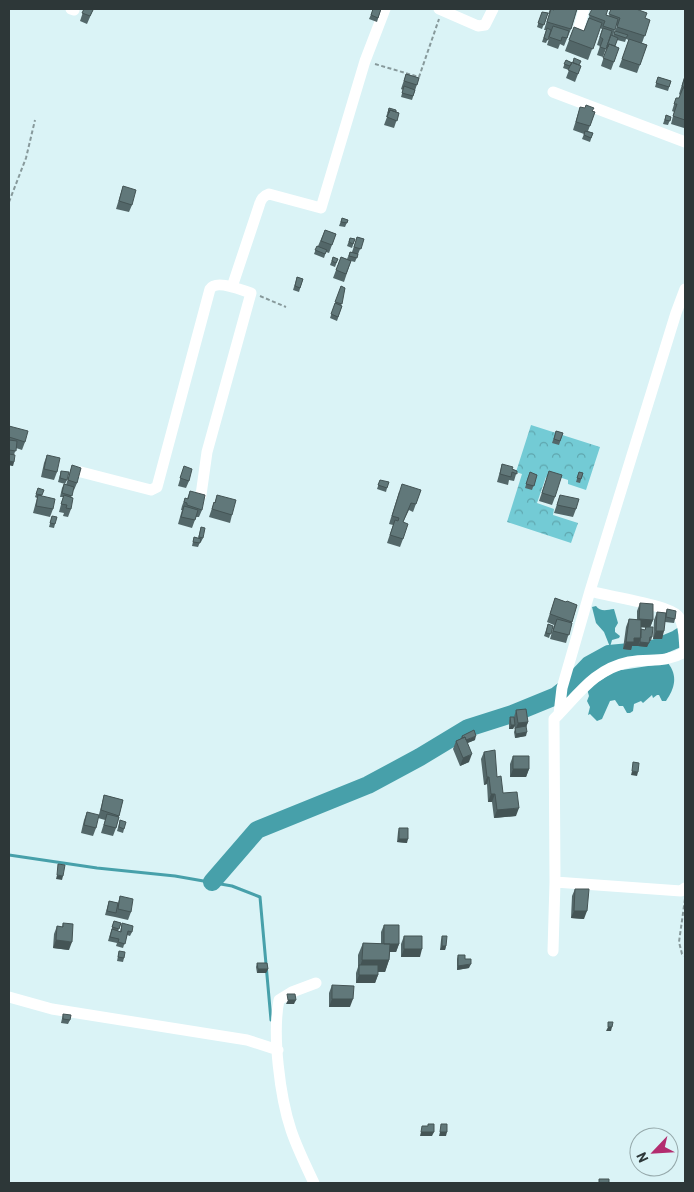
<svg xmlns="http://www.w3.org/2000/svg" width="694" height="1192" viewBox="0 0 694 1192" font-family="Barlow,sans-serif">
	<defs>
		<pattern id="forest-crowns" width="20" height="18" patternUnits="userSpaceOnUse" patternTransform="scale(1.25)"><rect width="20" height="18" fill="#73cbd5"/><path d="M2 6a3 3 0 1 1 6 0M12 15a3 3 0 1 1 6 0" fill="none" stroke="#5fa6ae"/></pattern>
	</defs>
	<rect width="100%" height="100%" fill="#daf3f6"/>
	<!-- forest -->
	<path fill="url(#forest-crowns)" d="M531,425L600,447L586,490L568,484V480L559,477L558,481L546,477L537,503L554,509L553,515L578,523L571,543L507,522L522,474L516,472Z"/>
	<!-- water -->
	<path fill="#47a0aa" d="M596,606C600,612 607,610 614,609L618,623L615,628V632L620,636L619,638L612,640L610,647L604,632L596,623L592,607Z
		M668,663C678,676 675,688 666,701H662L659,695H657L653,698L652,695L643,703L641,701L634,704L633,711L630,713H627L623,706H619L615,700L610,701L602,719L597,721L590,714L588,715L590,707L587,701L589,696L587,689L615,671Z"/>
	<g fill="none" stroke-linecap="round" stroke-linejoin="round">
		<!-- stream -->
		<path stroke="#47a0aa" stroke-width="3" d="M9,855L97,868L175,876L232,886L260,897L271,1020"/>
		<!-- river -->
		<path stroke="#47a0aa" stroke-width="18" d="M212,882L257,830L368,785L420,757L468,728L512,714L556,696L570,685L589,665L609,654L651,650L677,639L685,634"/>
		<!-- path -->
		<path stroke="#87999b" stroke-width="2" stroke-dasharray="4 2.5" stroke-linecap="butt" d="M375,64L419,77L439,19
			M9,202L26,158L35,120
			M260,296L286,307
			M685,899L679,942L682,954L685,956"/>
		<!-- street -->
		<path stroke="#fff" stroke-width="11" d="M71,9L74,10
			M439,9L478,26L485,25L493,9
			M576,38L584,9
			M553,92L685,142
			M232,287L259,206C261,199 263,196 269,194L321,208L365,61L385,9
			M81,472L151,490L157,487L210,289C216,279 241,290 251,293L207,452L201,495
			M590,591C606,596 670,605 678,616C685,624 684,640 685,650
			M559,714C581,691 596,669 629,662C651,658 663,664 685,652
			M555,882L681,891L685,888
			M553,951L555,882L554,719L559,714L562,688L590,591L676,313L685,289
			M9,997L52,1009L247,1040L278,1050
			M314,1183C306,1166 297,1148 291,1130C280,1097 272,1034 279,1000L292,992L316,983"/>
	</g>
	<!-- wall -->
	<path fill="#536769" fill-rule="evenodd" d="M84,9L93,10L87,24L80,21Z
		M370,9H381L377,22L369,19L373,10Z
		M550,9H577L571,29L564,46L560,44L558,49L547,45L551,32L546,43L542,42L546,30H544L549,14H548Z
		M592,9L609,16L611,9L650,20L642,43L647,45L637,73L619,67L629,40L626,39L625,42L617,40L615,46L619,48L611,70L601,66L610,37L603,57L597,55L600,46L597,45L602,29L600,28L588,60L565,51L574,27L584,31ZM616,25L617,26L613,36Z
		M542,12L548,13L542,29L537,27Z
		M566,60L581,66L575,82L566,78L569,70L563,68Z
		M406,74L419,78L412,100L401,97L403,90L401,89Z
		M685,75V124L684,128L671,124L674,112L672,111L676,98H679L680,95L679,94Z
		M658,77L671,81L668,91L655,87Z
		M580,107L595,112L588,131L593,133L590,142L582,139L584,134L573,130Z
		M389,108L399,113L394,128L384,125L387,117H386Z
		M666,115L671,117L668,125L663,124Z
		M123,186L132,205L129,212L116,209Z
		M342,218L348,220L345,227L339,226Z
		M325,230L336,234L329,253L326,252L324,258L314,254L317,246H318Z
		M357,237L364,239L355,262L351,261L344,282L333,278L341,257L347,259L350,252H352Z
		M350,238L355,239L352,248L347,246Z
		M333,257L338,259L335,267L330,265Z
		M297,277L303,279L299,292L293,290Z
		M341,286L345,288L341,305L342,306L337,321L330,318Z
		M9,426L25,442L22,450L16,448L14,455L13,466L9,465Z
		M556,431L563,433L559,445L552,443Z
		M47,455L57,472L54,480L41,477L44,463Z
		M502,464L512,469L517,471L514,481L509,480L508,485L497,482Z
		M72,465L77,483L74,490H73L71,497V509L68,517L63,516L64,513L59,512L63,497H60L62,488L64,484L66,485Z
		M184,466L189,481L186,488L178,486Z
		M61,471L67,480L65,484L58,482Z
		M549,471L555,497L552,505L539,501Z
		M530,472L537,475L532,490L525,488Z
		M579,472L583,473L580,483L576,482Z
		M380,480L387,488L386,492L377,489Z
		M38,488L42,496L53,509L50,517L33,513L37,498L35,497Z
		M421,490L413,512L409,510L403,522V539L400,547L387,543L393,525L389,524L399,492Z
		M190,491L202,510L199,517H196L192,528L178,524L182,510H181L182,506L185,498L187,499Z
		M217,495L232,515L230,523L209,517L214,502H215Z
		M560,495L576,509L573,517L554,513Z
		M52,516L55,524L54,528L49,527Z
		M201,527L203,538L201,542H200L198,547L192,546L194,537L198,538Z
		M555,598L566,602L577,605L566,643L550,639L554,625L547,622Z
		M640,603L653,620L650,627L652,637L651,641H649L647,647L638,646L639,644L638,646H632L631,650L623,649L626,627L629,619L637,620V611ZM641,627H645V630H641Z
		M667,609L675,619L674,623L665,622L662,639H653L654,620L657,612L666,613Z
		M548,624L553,626L549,638L544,636Z
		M516,710L528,722L526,727V736L515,738L514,732L515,729L514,726L513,729H509V721L510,717H514Z
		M462,736L475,740L467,743L469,762L460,766L453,749L456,741L460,739Z
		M484,752L497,777L503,793L516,816L494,818L492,802H488L487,784L484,785L481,759Z
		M513,756L529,769L526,777H510V764Z
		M104,795L123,800L116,828L113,836L101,833L105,820L98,818L102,803Z
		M87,812L96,828L93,836L81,833L84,820Z
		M120,820L124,829L123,833L117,831Z
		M399,828L407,843L397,842L398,832Z
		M575,889L584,919L571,918L572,896Z
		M120,896L131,912L128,920L115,917V915V917L105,915L109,901L118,903Z
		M114,921L121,923L118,931L120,932L122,923L132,932L130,936L127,935L123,948L116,946L117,943L108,941Z
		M63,923L69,950L53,948L54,934L57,926L62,927Z
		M384,925L399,944L396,952H390L389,960L385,972H378V975L375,983H356V973L358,967V955L363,943L381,944V932Z
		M404,936L420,957H401V944Z
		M442,936L446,946L445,950H440L441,940Z
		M119,951L124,958L123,962L117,961Z
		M458,955L465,959L469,968L457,970V959Z
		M257,963L268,969L266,973H257L256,967Z
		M332,985L350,1007H329V993Z
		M63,1014L70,1020L68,1024L61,1023Z"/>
	<!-- shaded-wall -->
	<path fill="#445455" d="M9,461L14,462L13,466L9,465Z
		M639,619L653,620L650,628L636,627Z
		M656,631H664L662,639H653Z
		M634,638H641L638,646H632L631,650L623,649L626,642Z
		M640,642L649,643L647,647L638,646Z
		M528,722L525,730L515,731L518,723Z
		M511,725H515L513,729H509Z
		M527,732L526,736L515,738L516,734Z
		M476,736L475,740L463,745L464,741Z
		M472,754L469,762L460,766L463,758Z
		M513,769H529L526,777H510Z
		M632,771L638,772L637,776L631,775Z
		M487,777H489L487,784L484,785Z
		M491,794H495L492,802H488Z
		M519,808L516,816L494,818L497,810Z
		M399,839H408L407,843L397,842Z
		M57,875L63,876L62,880L56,879Z
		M574,911H587L584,919L571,918Z
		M56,940L72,942L69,950L53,948Z
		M384,944H399L396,952H381Z
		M442,946H446L445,950H440Z
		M404,949H422L420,957H401Z
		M362,960H389L385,972L359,971Z
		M471,964L469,968L457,970L458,966Z
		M258,969H268L266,973H257Z
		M359,975H378L375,983H356Z
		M332,999H353L350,1007H329Z
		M288,1000H296L294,1004H286Z
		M608,1027H612L611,1031H606Z
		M421,1132H434L432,1136H420Z
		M440,1132H447L446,1136H439Z"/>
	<!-- building -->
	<path fill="#61787a" stroke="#445455" d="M84,9H91L93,10L90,16L82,13Z
		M373,9H381L378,18L371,15Z
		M551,9L554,10V9H577L571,29L547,22Z
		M592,9H608L606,15L618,19L615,30L603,26L605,21L589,15Z
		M611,9H636L647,13L645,18L650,20L645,36L617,27L620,18L609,14Z
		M542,12L548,13L544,25L538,23Z
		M589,18L602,23L593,49L569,40L574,27L584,31Z
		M553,26L569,31L567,38L562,37L561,41L549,37Z
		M547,28L551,30L548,40L544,38Z
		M603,28L612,31L606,49L600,47L603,39L600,37Z
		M615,31L628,35L626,38L614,34Z
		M611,35L618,38L615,46L609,44L608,47L607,46Z
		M629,39L647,45L640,65L622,59Z
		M609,44L619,48L614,62L603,58Z
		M574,58L581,61L579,65L573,63Z
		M566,60L572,63L570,66L564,64Z
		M572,62L581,66L578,74L568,70Z
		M406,74L419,78L417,85L404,81Z
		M685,76V88L682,86Z
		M658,77L671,81L669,87L656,83Z
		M404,86L415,90L413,96L402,93Z
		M683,88H685V120L673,116L677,104H674L676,98H679Z
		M586,105L594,108L592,111L595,112L590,126L576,122L580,107L585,108Z
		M389,108L396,110V112L390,110L389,113H388Z
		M390,110L399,113L397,121L387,117Z
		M666,115L671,117L670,121L665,120Z
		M585,131L593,133L591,138L584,135Z
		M123,186L136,190L132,205L119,201Z
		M342,218L348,220L347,223L341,222Z
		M325,230L336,234L332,245L321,241Z
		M357,237L364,239L361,249L354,247Z
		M350,238L355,239L353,244L349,242Z
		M317,246L327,250L325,254L315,250Z
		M350,252L358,254L357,258L349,256Z
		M333,257L338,259L336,263L332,261Z
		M341,257L351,261L346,274L336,270Z
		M297,277L303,279L300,288L295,286Z
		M341,286L345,288L342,304L335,302Z
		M335,303L342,306L338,317L331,314Z
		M9,426L28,431L25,442L9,437Z
		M556,431L563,433L560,441L554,439Z
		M9,440L17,441L16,451L9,450Z
		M9,454L15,455L14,462L9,461Z
		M47,455L60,458L57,472L44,469Z
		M502,464L513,467L512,469L517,471V474L512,472L511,477L500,474Z
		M72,465L81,468L77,483L68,480Z
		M184,466L192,469L189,481L180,478Z
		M61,471L69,472L67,480L60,478Z
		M549,471L562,475L555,497L542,493Z
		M530,472L537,475L534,486L526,484Z
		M579,472L583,473L581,479L577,478Z
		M380,480L389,482L387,488L378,485Z
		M64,484L74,487L72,496L62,493Z
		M402,484L421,490L416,504L411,503L403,522L408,524L403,539L390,535L395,520L398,521L399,518L392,516Z
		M38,488L44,490L42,495L36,494Z
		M190,491L205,495L202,510L187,505V503L184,502L185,498L188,499Z
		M38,495L55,499L53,509L36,506Z
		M64,495L73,498L71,509L66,508L67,505L61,504Z
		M217,495L236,500L232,515L212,509L214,502L215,503Z
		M560,495L579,499L576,509L557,505Z
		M184,506L198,510L195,520L181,517Z
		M52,516L57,517L55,524L50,523Z
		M201,527L205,528L203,538L199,537Z
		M194,537L201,539L200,543L193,542Z
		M555,598L566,602L567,601L577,605L572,622L550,614Z
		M640,603L653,604V620L639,619Z
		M667,609L676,611L675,619L666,617Z
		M657,612L666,613L664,631H656Z
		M557,619L572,623L569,635L553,631Z
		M629,619L641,620V638H634V642H626Z
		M548,624L553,626L551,634L546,633Z
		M646,627H653L652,637H650L649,643L640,642L641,629L645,630Z
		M526,709L528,722L518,723L516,710Z
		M510,717H514L515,725H511Z
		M526,726L527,732L516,734L515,728Z
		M474,730L476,736L466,740L465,737L463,738L462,736Z
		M465,737L472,754L463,758L456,741Z
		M495,750L497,777L501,776L503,793L517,792L519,808L497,810L495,794H491L489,777H487L484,752Z
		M513,756H529V769H513Z
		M633,762L639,763L638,772L632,771Z
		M104,795L123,800L119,816L101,810Z
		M87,812L99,815L96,828L84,825Z
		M107,814L119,817L116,828L104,825Z
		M120,820L126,822L124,829L119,827Z
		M399,828H408V839H399Z
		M58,864L65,865L63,876L57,875Z
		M575,889H589L587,911H574Z
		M120,896L133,899L131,912L118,909Z
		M109,901L118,903L116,913L107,911Z
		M114,921L121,923L119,929L112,927Z
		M63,923L73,924L72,942L56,940L57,926L63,927Z
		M122,923L133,926L132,932L128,931L125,944L118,942L119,939L110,937L112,929L121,932Z
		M384,925H399V944H384Z
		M404,936H422V949H404Z
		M442,936H447L446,946H442Z
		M363,943L390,944L389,960H362Z
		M119,951L125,952L124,958L118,957Z
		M458,955H465V959H471V964L458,966Z
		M257,963H267L268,969H258Z
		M359,965H378V975H359Z
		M332,985L354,986L353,999H332Z
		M287,994H295L296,1000H288Z
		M63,1014L71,1015L70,1020L63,1019Z
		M608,1022H613L612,1027H608Z
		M428,1124H434V1132H421L422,1126H428Z
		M441,1124H447V1132H440Z
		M599,1179H609V1183H599Z"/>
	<!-- border -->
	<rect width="694" height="1192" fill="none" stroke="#2d3738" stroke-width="20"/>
	<!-- north arrow -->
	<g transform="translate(654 1152) rotate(245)"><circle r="24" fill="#daf3f6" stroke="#95a8aa"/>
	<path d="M0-4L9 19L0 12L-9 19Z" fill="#b32c6f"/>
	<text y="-8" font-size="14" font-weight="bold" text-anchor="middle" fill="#2d3738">N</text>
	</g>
</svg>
